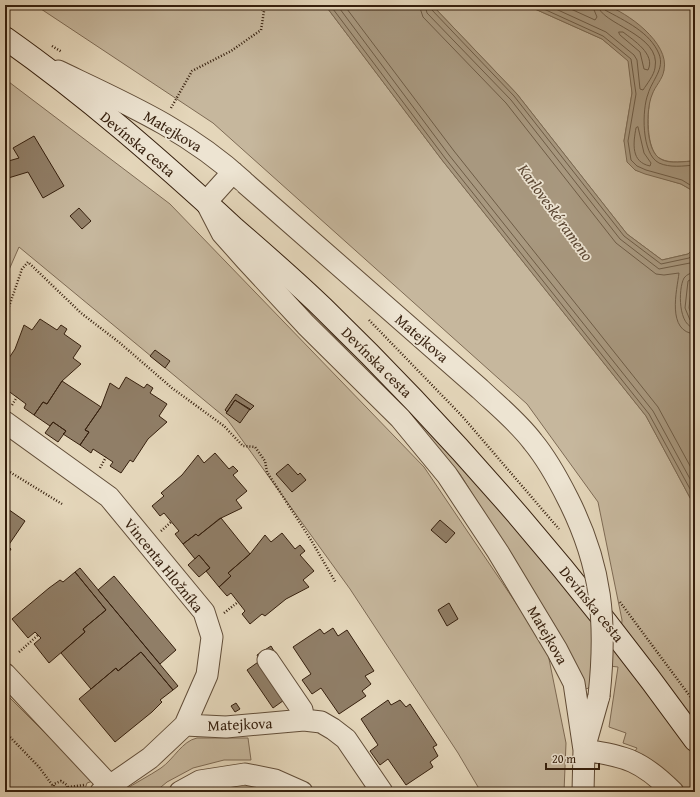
<svg xmlns="http://www.w3.org/2000/svg" width="700" height="797" viewBox="0 0 700 797" font-family="'Gentium Book Plus',serif">
	<rect width="100%" height="100%" fill="#e4d6ba"/>
	<filter id="stains"><feTurbulence type="fractalNoise" baseFrequency=".005" numOctaves="4"/><feColorMatrix values="0 0 0 0 .2 0 0 0 0 .09 0 0 0 0 .02 0 0 0 .5 -.17"/></filter>
	<radialGradient id="worn" r=".72"><stop offset=".6" stop-color="#630" stop-opacity="0"/><stop offset="1" stop-color="#630" stop-opacity=".3"/></radialGradient>
	<!-- green -->
	<path fill="#c6b79d" stroke="#7e6b55" d="M35,5H325L442,160L646,416L695,507V792H680L633,755L637,748L623,743L626,733L609,727L618,667L592,664L590,686L587,689L583,686L554,624L460,474L420,427L318,319L368,365L482,489L586,612L619,656L622,620L598,502L527,404L213,123Z
		M432,5H526L602,39L629,61L632,93L624,141L635,170L681,184L695,192V247L688,254L662,260L627,234L517,94Z
		M604,5H695V161C684,161 671,164 661,159C645,152 647,109 651,95C654,87 660,78 664,70L632,20Z
		M5,79L170,204L424,467L547,649L566,743L564,792H481L458,753L350,589L227,419L19,247L5,279Z
		M695,280V324L689,308L692,282Z
		M5,693L93,781L87,783L84,792H11L5,785Z
		M197,738H248L251,760H224L193,768L167,782L155,792H117L121,789L123,791C135,783 149,776 161,768C174,759 182,741 197,738Z"/>
	<!-- water -->
	<path fill="#a8987f" stroke="#7a6851" d="M325,5H432L517,94L627,234L662,260L688,254L695,247V280L692,282L689,308L695,324V507L646,416L442,160Z
		M526,5C545,5 564,5 584,5C590,5 599,3 605,5C627,12 670,43 664,70C663,79 655,86 652,95C646,109 645,148 659,158C668,165 685,161 695,161V192L681,184L645,174L635,170L627,162L624,141L632,93L628,61L602,39Z"/>
	<g fill="none" stroke-linecap="round" stroke-linejoin="round">
		<!-- shore -->
		<path stroke="#6e5c46" stroke-width="1" d="M330,5L445,158L649,414L695,498
			M337,5L449,155L653,411L695,488
			M344,5L454,151L658,407L695,475
			M419,5L423,17L506,103L616,243L656,274L664,275L679,273C677,290 666,332 695,334
			M425,5L427,13L511,100L620,239L659,269L690,263L695,260
			M430,5L431,9L514,96L624,236L661,264L689,258L695,253
			M535,5L603,36L631,59L636,94L628,141L631,160L637,166L646,170L682,180L695,188
			M547,5L606,32L634,55L637,60L640,89L643,90C647,84 654,75 655,68C662,34 599,24 598,5
			M562,5L595,20L597,17L592,5
			M603,5L605,10C625,21 650,32 659,54C665,69 652,80 648,94C642,109 641,154 659,163C670,168 683,166 695,165
			M619,32H623C633,40 656,54 648,70L644,69L640,52L620,35Z
			M638,127L644,153L651,163L650,166C631,162 633,144 636,128Z
			M695,272C691,273 687,274 684,278C678,289 678,327 695,328
			M695,277L688,281L685,308L690,320L695,323"/>
	</g>
	<!-- building -->
	<path fill="#907e67" stroke="#351f0d" d="M34,136L64,186L43,198L28,172L5,179V162L19,158L13,148Z
		M79,208L91,221L82,229L70,216Z
		M40,319L57,330L61,325L67,329L64,334L81,346L73,358L81,364L62,381L47,404L43,402L34,415L24,408L26,404L7,390L5,394V364L15,349L24,325L32,330Z
		M155,350L170,361L165,368L150,356Z
		M126,377L144,388L147,384L153,388L150,393L167,404L159,416L167,422L148,439L133,462L130,460L121,473L110,466L113,462L93,449L91,453L80,445L89,432L85,430L101,407L110,383L119,389Z
		M62,381L101,407L85,430L89,432L80,445L63,434L66,431L53,422L50,426L34,415L43,402L47,404Z
		M236,394L254,406L250,410L235,400L227,412L225,410Z
		M235,400L250,409L240,423L226,413Z
		M53,422L66,431L58,442L45,433Z
		M215,453L229,469L233,466L238,471L233,475L247,491L236,500L242,508L219,519L198,536L196,534L183,544L175,534L179,531L164,513L160,516L152,506L164,496L161,493L182,475L198,455L204,463Z
		M288,464L298,475L300,473L306,480L292,492L276,474Z
		M5,507L25,521L8,546L11,549L5,558Z
		M221,518L250,554L228,573L231,576L219,587L206,571L210,568L199,555L195,559L183,544L196,534L198,536Z
		M440,520L455,533L446,543L431,530Z
		M282,533L295,549L300,545L305,551L300,555L314,571L303,580L309,587L286,599L265,616L262,614L250,624L242,614L245,611L231,593L227,596L219,587L231,576L228,573L250,554L265,535L271,542Z
		M199,555L210,568L199,577L188,565Z
		M80,568L178,686L173,690L141,652L118,671L116,668L91,689L61,653L85,632L83,629L106,610L75,572Z
		M75,572L106,610L83,629L85,632L49,663L34,644L41,638L35,632L28,638L12,619L49,588L60,580L63,582Z
		M114,576L176,650L160,664L98,590Z
		M449,603L458,619L447,626L438,610Z
		M333,628L338,636L347,630L374,671L365,676L371,684L362,691L366,696L339,714L321,688L312,694L302,680L311,674L293,647L320,629L324,634Z
		M271,646L274,651L260,661L257,655Z
		M141,652L173,690L160,700L162,702L152,712L115,742L79,699L116,668L118,671Z
		M261,660L287,698L273,708L247,670Z
		M388,700L391,705L400,700L406,707L410,704L437,745L433,747L438,756L430,762L433,767L406,785L388,759L380,765L370,751L378,745L361,719Z
		M236,703L240,709L235,712L231,706Z"/>
	<g fill="none" stroke-linecap="round" stroke-linejoin="round">
		<!-- street casing -->
		<g stroke="#614d38" stroke-width="23">
			<path id="street" d="M58,71C125,103 188,130 243,181
				M233,172L206,202L222,233L246,260L306,325L400,418L447,475L498,552L557,650L574,683L584,750L583,792
				M5,422L109,497L204,612L212,637L207,675L185,725L150,758L101,792
				M268,660L302,710L304,720
				M5,674L109,785
				M185,725L226,727L304,720L321,722L333,729L346,739L382,792
				M586,742L599,696
				M584,750C626,756 642,761 673,792
				M180,792L200,781L245,774L275,780L302,792"/>
		</g>
		<!-- secondary casing -->
		<g stroke="#351f0d" stroke-width="24">
			<path id="secondary" d="M5,38C86,95 161,161 234,228C264,254 294,280 323,308C459,440 584,586 695,740"/>
		</g>
		<!-- path -->
		<path stroke="#351f0d" stroke-width="2.5" stroke-dasharray="1 2" stroke-linecap="butt" d="M5,13L9,19
			M52,46L62,52
			M171,108L192,71L231,51L261,30L264,11L258,5
			M5,318L22,269L28,262L81,313L120,343L172,388L224,426L243,446L255,447L265,461L267,472L311,540L336,583
			M369,320L462,416L559,529
			M12,405L17,397
			M100,468L106,457
			M5,469L62,504
			M161,531L171,522
			M620,602L695,703
			M224,613L238,602
			M19,652L38,635
			M5,734L9,736L39,767L53,786
			M68,787L84,785
			M53,792L54,784L61,781L67,785L68,792"/>
		<!-- street -->
		<use href="#street" stroke="#ede4d2" stroke-width="21"/>
		<!-- secondary -->
		<use href="#secondary" stroke="#ede4d2" stroke-width="22"/>
		<!-- street-bridge casing -->
		<g stroke="#614d38" stroke-width="23" stroke-linecap="butt">
			<path id="street-bridge" d="M245,183L480,389C498,406 518,422 533,442C547,459 558,479 568,499C602,566 607,622 599,696"/>
		</g>
		<!-- street-bridge -->
		<use href="#street-bridge" stroke="#ede4d2" stroke-width="21"/>
	</g>
	<g text-anchor="middle" dominant-baseline="central" stroke-width="3.5" stroke-linejoin="round" paint-order="stroke">
		<!-- street labels -->
		<g font-size="15" fill="#351f0d" stroke="#ede4d2">
			<text transform="translate(173 131) rotate(31)">Matejkova</text>
			<text transform="translate(138 144) rotate(40)">Devínska cesta</text>
			<text transform="translate(422 338) rotate(41)">Matejkova</text>
			<text transform="translate(377 362) rotate(45)">Devínska cesta</text>
			<text transform="translate(164 565) rotate(51)">Vincenta Hložníka</text>
			<text transform="translate(592 604) rotate(51)">Devínska cesta</text>
			<text transform="translate(548 635) rotate(60)">Matejkova</text>
			<text transform="translate(240 724) rotate(-2)">Matejkova</text>
		</g>
		<!-- water labels -->
		<g font-size="16" font-style="italic" fill="#5d4935" stroke="#ede4d2">
			<text transform="translate(556 212) rotate(54)">Karloveské rameno</text>
		</g>
	</g>
	<!-- margin -->
	<rect width="700" height="797" fill="none" stroke="#e4d6ba" stroke-width="20"/>
	<rect x="6" y="6" width="688" height="785" fill="none" stroke="#351f0d" stroke-width="2"/>
	<rect x="10" y="10" width="680" height="777" fill="none" stroke="#351f0d"/>
	<!-- scale -->
	<path d="M546 763v6h53v-6" fill="none" stroke="#351f0d" stroke-width="2"/>
	<text x="552" y="763" font-size="12" fill="#351f0d" stroke="#ede4d2" stroke-width="3" paint-order="stroke">20 m</text>
	<rect width="100%" height="100%" filter="url(#stains)"/>
	<rect width="100%" height="100%" fill="url(#worn)"/>
</svg>
